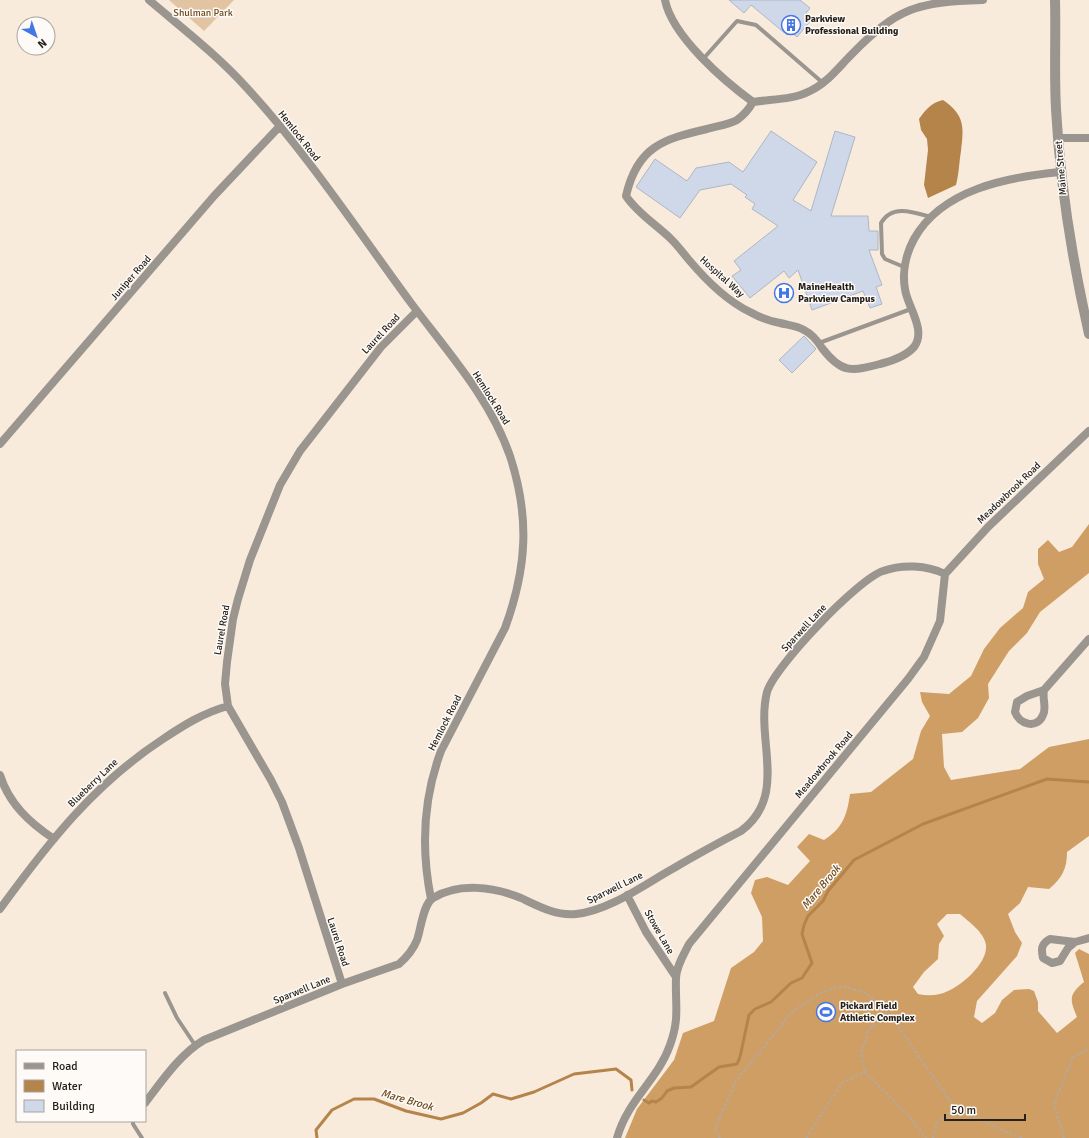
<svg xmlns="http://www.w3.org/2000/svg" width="1089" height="1138" viewBox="0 0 1089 1138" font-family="Signika,sans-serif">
	<rect width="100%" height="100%" fill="#f9ebdb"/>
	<!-- green -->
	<path fill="#e3c4a2" d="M169,0H234L204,31Z"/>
	<!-- forest -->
	<path fill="#cf9e64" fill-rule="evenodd" d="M1089,524V573L1040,612L1027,633L1009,651L988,684L989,698L978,718L962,732L942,734L944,767L951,780L1020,769L1049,747L1089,739V836L1067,852C1067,869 1062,878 1049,889L1028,887L1020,903L1008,914L1015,932L1022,943L1017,956L977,1001L974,1017L982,1023L995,1013L1002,1000L1014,990L1029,989L1034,991L1038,1002V1011L1057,1033L1077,1017C1070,1000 1068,995 1084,982L1075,953L1079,949L1089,954V1138H625L637,1109L674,1060L683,1033L714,1021L731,968L754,952L763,941L762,917L751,893L755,880L767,877L788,885L810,861L797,847L809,834L824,840C843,828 847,815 850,794L871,792L913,759L921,731L930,716L922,702L920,692L949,694L971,676L984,649L1000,628L1023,608L1028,592L1044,579L1038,564V549L1048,540L1059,552L1072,547ZM947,914H960C969,922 984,932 986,945C988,963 962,985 948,991C938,996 928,996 918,994L913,987L924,972L938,959L939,944L944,936L937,924Z"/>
	<!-- water -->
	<path fill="#b4844b" d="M943,100C965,115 964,127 961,151C959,163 959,174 956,185L928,198L924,185L928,150L927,139L921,130L919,119C926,109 931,103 943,100Z"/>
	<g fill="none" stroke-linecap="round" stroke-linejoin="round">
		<!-- stream -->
		<path stroke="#b4844b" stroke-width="3" d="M644,1100L649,1103L652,1101L656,1102L662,1098L667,1091L674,1088L691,1087L719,1067L737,1064L740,1057L749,1015L755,1009L771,1002L791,983L802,978L812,963L802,934L804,925L808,916L823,901L828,891L854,860L923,824L1047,779L1089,782
			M317,1138L316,1130L332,1110L354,1099H374L406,1111L441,1119L463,1113L481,1103L493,1094L511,1099L534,1092L574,1074L616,1069L631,1080L632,1090"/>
	</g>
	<!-- building -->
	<path fill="#ced8e9" stroke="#adb6c7" d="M729,0H800L810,8L806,13L813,18L797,37L790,31L787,35L751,5L744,13Z
		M771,131L817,162L793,200L811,211L835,131L855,137L831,216H868L869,231H878V250H869L882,285L876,287L882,304L870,308L863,291L812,310L798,270L789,278L784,271L750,298L732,276L741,270L734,261L778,226L752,209L755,204L745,197L747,195L731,184L700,190L680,218L636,187L655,159L687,181L696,168L729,162L743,172Z
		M804,336L816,349L792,373L779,360Z"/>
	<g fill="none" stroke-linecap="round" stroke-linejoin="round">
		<!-- path -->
		<path stroke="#b4a99c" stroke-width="2" stroke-dasharray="3 2" stroke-linecap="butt" d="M865,1072L861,1053L869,1029L888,1012
			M720,1138L715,1129L736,1081L793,1011L822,992L843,986L866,993L888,1012L955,1108L1006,1132L1023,1138
			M806,1138L843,1082L865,1072L907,1114L926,1138
			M933,1138L937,1123L955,1108
			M1064,1138L1054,1104L1073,1057L1089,1049"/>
		<!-- service -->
		<path stroke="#9b958f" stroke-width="4" d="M704,58L737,21L756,25L823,83
			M904,267L885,259L882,254L881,223C892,204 913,212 931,217
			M819,343L911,309
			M165,993L177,1018L195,1045
			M133,1121V1124L142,1138"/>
		<!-- minor -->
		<path stroke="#9b958f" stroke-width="8" d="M149,0C182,28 217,55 246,87C306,152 358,231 411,303C447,351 490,398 510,456C530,517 527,568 505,628L441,751C423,799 421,849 431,899
			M665,0C672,36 724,81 753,102C772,99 793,100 810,91C827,83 838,68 851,55C898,7 917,2 983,0
			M753,102C749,109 744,115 737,120C728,125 717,126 707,129C663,139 637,147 626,196C638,214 657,225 672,240C678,246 683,253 689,260C705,279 727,301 750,312C759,317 769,321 780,323C788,325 797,326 804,330C812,334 817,340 822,348C841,373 851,372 880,364C892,361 906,356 914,347C927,330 907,306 905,289C902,272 906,254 914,239C942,189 1008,177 1060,172
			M1058,138H1089
			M0,444L214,196L279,127
			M1044,690C1042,699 1047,708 1043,715C1037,730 1019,724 1015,712L1017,702L1027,696Z
			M1044,690L1089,639
			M0,775C9,804 30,823 54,839
			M627,895L646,932L676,977
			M0,909C48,843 94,784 163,739C184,725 203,713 228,706
			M1050,939L1075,942L1068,948L1060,961L1052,963L1043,958C1041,949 1041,944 1050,939Z
			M1075,942L1089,938
			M342,984L299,848L282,802L271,780L228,706L225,684L227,662L233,619L238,599L250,560L280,485L300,451L381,347L417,311
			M145,1103C162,1081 180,1054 204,1040L342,984L399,964C407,957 413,950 417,940C421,929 423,904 433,898C459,882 494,887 521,898C538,906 556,916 576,914C609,911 645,884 674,868C696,855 718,843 741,831C789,795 755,740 767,692C774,667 858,579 883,571C902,564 927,565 945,574
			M617,1138C628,1099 658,1080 670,1045C680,1018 675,1004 676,978C676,967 684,954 689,944L908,679L924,657L940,621L945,574L988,527L1089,431"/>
		<!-- tertiary -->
		<path stroke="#9b958f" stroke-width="10" d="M1055,0C1056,36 1054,73 1056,109C1060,185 1072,259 1089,334"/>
	</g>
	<!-- icons -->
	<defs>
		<g id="building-ring" transform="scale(1)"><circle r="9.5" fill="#fdfaf7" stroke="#4376e7" stroke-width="1.5"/><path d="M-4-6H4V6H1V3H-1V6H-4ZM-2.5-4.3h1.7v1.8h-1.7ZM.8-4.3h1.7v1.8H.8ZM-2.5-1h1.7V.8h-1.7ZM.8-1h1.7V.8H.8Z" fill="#4376e7"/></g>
		<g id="hospital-ring" transform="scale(1)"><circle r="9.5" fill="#fdfaf7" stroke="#4376e7" stroke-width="1.5"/><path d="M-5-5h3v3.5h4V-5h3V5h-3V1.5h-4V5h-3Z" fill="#4376e7"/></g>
		<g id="stadium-ring" transform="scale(1)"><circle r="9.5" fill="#fdfaf7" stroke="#4376e7" stroke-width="1.5"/><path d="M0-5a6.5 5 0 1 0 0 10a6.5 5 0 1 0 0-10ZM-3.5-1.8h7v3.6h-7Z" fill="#4376e7"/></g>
	</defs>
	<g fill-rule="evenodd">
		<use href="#building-ring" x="791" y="25"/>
		<use href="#hospital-ring" x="784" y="293"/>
		<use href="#stadium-ring" x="826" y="1012"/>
	</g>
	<g text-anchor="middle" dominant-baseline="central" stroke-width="3" stroke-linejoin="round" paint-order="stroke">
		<!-- park labels -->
		<g font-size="10" fill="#6c4a1e" stroke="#fdfaf7">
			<text x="203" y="13">Shulman Park</text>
		</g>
		<!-- poi labels -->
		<g font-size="10" font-weight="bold" fill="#26211b" stroke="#fdfaf7" text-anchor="start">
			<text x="805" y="19">Parkview<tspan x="805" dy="12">Professional Building</tspan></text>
			<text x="798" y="287">MaineHealth<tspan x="798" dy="12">Parkview Campus</tspan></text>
			<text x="840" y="1006">Pickard Field<tspan x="840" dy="12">Athletic Complex</tspan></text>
		</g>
		<!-- street labels -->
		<g font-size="10" fill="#26211b" stroke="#fdfaf7">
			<text transform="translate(299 136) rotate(52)">Hemlock Road</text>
			<text transform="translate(1061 168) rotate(-95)">Maine Street</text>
			<text transform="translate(722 277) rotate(42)">Hospital Way</text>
			<text transform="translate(131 278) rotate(-49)">Juniper Road</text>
			<text transform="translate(381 334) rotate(-47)">Laurel Road</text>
			<text transform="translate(491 398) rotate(58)">Hemlock Road</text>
			<text transform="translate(1009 493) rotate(-44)">Meadowbrook Road</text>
			<text transform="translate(804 628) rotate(-47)">Sparwell Lane</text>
			<text transform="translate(222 630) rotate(-80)">Laurel Road</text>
			<text transform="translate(445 723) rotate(-63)">Hemlock Road</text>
			<text transform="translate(824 765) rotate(-50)">Meadowbrook Road</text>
			<text transform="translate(93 783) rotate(-44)">Blueberry Lane</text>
			<text transform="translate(615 888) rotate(-26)">Sparwell Lane</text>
			<text transform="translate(659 932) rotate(60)">Stowe Lane</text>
			<text transform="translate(338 942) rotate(72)">Laurel Road</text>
			<text transform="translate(302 990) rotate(-22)">Sparwell Lane</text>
		</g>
		<!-- water labels -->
		<g font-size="11" font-style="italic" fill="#6c4a1f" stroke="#fdfaf7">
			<text transform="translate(821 887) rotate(-50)">Mare Brook</text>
			<text transform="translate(407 1100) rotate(16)">Mare Brook</text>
		</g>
	</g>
	<!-- legend -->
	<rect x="16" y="1050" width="130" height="72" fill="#fdfaf7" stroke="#a7a39f"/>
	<rect x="24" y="1063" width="20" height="6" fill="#9b958f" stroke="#a7a39f"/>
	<text x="52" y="1070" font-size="12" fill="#26211b">Road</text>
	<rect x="24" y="1080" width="20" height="12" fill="#b4844b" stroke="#a7a39f"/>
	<text x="52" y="1090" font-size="12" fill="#26211b">Water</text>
	<rect x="24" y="1100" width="20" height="12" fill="#ced8e9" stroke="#a7a39f"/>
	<text x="52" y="1110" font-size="12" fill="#26211b">Building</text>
	<!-- north arrow -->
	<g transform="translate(36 36) rotate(140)"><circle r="19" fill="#fdfaf7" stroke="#a7a39f"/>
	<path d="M0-3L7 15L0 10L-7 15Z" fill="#4376e7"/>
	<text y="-6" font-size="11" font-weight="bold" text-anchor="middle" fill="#26211b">N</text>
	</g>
	<!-- scale -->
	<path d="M945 1114v6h80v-6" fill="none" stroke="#26211b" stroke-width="2"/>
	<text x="951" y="1114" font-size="12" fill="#26211b" stroke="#fdfaf7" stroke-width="3" paint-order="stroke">50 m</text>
</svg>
